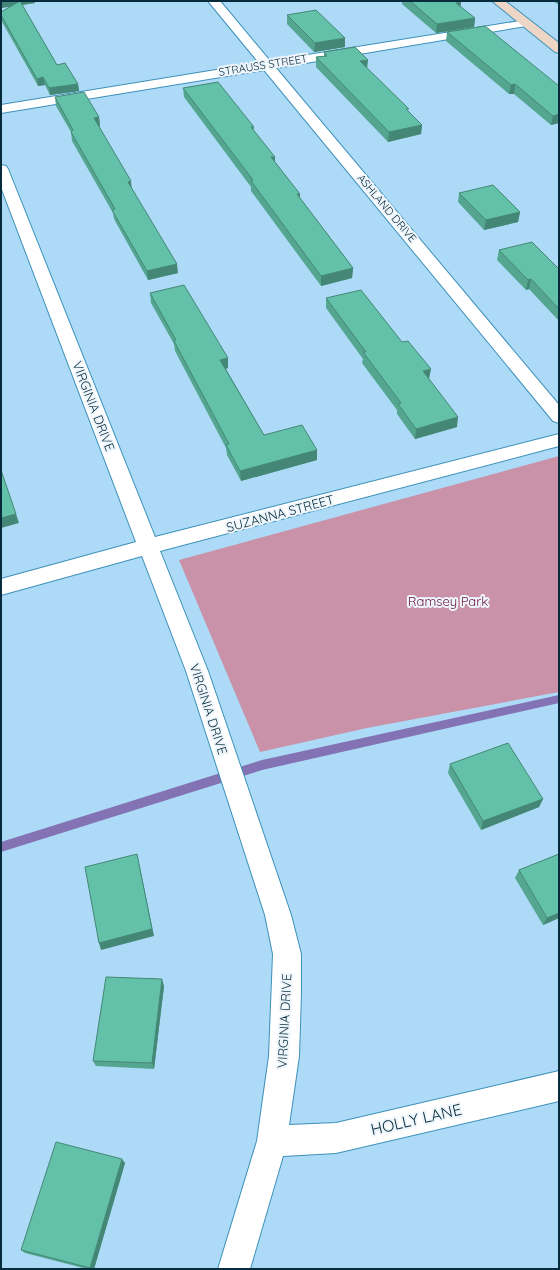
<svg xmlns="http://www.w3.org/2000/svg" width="560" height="1270" viewBox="0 0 560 1270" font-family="Quicksand,sans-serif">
	<rect width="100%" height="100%" fill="#addbf7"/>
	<!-- green -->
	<path fill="#ca92a8" d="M559,456V692L367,728L260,752L179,560Z"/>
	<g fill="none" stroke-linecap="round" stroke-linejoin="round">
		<!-- stream -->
		<path fill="#8373b4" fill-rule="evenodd" d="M559,695V703L262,770L1,852V842L262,760Z"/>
		<!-- street casing -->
		<g stroke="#3d90ba" stroke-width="2">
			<path id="street" d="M208,1H220L270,61L526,20L530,21L532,23L530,25L526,26L276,68L559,405V423L553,421L264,70L1,113V105L259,63Z
				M1,165L6,166L8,169L155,537L559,434V446L160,551L208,671L291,915L301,954V994L299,1056L289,1125L336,1123L559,1071V1101L336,1153L283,1156L250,1269H218L257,1141L269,1056L273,954L265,915L186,671L142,556L1,595V579L136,542L1,187Z"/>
		</g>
		<!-- secondary casing -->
		<g stroke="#3d90ba" stroke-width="2">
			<path id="secondary" d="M492,1H505L559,43V53L555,52Z"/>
		</g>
		<!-- street -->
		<use href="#street" fill="#fff" fill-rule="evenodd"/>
		<!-- secondary -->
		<use href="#secondary" fill="#edd6c6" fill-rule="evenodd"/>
	</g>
	<!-- wall -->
	<path fill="#54a690" d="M1,1H34L35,3L22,5L57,65L78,84L79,91L50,95L45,85L38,86L1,20V12L12,6L1,8Z
		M402,1H460L461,2L460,7L475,18L474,27L436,33L402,4Z
		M553,1H559V5Z
		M287,15L345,38V47L314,52L287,24Z
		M485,26L559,123L551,125L514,94H509L446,41L447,32Z
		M324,52L409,112L422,125L421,134L388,142L316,67V57L324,56Z
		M183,88L254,127V131L300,198L353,268L352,278L321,286L251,191V187L184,97Z
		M55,97L99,117L100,126H99L132,189L178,273L148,280L114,219L113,213L72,141L71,132L56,106Z
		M459,193L520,212L518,222L484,230L458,202Z
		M499,250L559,269V321L529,289L526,290L497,260Z
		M150,293L228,358V368L226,369L264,435L317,460L241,481L227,455L226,448L175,351L174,344L151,303Z
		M326,298L429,379L457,427L415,439L397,414V410L362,363L363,359L326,308Z
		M450,764L543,799L539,807L481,830L448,773Z
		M559,854V918L543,925L515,878L519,870Z
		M164,986L154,1069L96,1066L93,1061Z
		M125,1163L94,1269H87L25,1253L21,1250Z"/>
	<!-- shaded-wall -->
	<path fill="#458776" d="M1,1H34L35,3L1,8Z
		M461,2L460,11L456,3Z
		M475,18L474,27L436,33L437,24Z
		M345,38V47L314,52L315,43Z
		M368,60L367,69L360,61Z
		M43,77L45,85L38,86L37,79Z
		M78,84L79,91L50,95L49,88Z
		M515,84L514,94H509L511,85Z
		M559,114V123L551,125L553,116Z
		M99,117L100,126L95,127L94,118Z
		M422,125L421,134L388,142L389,132Z
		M271,157H275V166Z
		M131,181L132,191L128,182Z
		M297,194H300V203Z
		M520,212L518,222L484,230L486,220Z
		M177,264L178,273L148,280L147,271Z
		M353,268L352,278L321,286V276Z
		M531,279L529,289L526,290L528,280Z
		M228,358V368L221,370L220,360Z
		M431,369L429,379L421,381L423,371Z
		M458,417L457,427L415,439L416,429Z
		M317,450V460L241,481L240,471Z
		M16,514L19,523L1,528V518Z
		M543,799L539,807L481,830L483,821Z
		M137,854L154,936L101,950L99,943Z
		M559,913V918L543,925L547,918Z
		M162,979L164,986L154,1069L152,1063Z
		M122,1159L125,1163L94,1269H92L90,1268Z"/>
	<!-- building -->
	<path fill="#62c1a8" stroke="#458776" d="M20,1L57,65L65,63L78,84L49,88L43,77L37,79L1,15V12Z
		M410,1H460L461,2L456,3L475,18L437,24Z
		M316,10L345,38L315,43L287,15Z
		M485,26L559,86V114L553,116L515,84L511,85L447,32Z
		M355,47L368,60L360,61L409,109H406L422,125L389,132L316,57L327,56L324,52Z
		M218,82L254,127H251L275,157H271L300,194H297L353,268L321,276L251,181L253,180L183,88Z
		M84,92L99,117L94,118L131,181L128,182L177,264L147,271L112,210L115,209L71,132L73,130L55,97Z
		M493,185L520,212L486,220L459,193Z
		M532,242L559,269V309L531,279L528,280L499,250Z
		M184,285L228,358L220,360L264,435L302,425L317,450L240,471L226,445L229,444L174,341L176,340L150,293Z
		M361,290L402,342L408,341L431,369L423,371L458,417L416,429L398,404L401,403L363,352H366L326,298Z
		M1,470L16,514L1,518Z
		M508,743L543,799L483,821L450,764Z
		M137,854L152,929L99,943L85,867Z
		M559,854V913L547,918L519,870Z
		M106,977L162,979L152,1063L93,1061Z
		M56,1142L122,1159L90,1268L21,1250Z"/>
	<g text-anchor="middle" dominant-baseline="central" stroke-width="4" stroke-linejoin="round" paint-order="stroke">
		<!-- far-street labels -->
		<g font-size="11" fill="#062b3c" stroke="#eff6fb">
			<text transform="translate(263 65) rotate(-9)">STRAUSS STREET</text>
			<text transform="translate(387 208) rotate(50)">ASHLAND DRIVE</text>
		</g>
		<!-- street labels -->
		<g font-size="13" fill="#062b3c" stroke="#eff6fb">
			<text transform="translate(94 406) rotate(69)">VIRGINIA DRIVE</text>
			<text transform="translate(280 513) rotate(-15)">SUZANNA STREET</text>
			<text transform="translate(209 709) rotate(72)">VIRGINIA DRIVE</text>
			<text transform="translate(284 1021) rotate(-87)">VIRGINIA DRIVE</text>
		</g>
		<!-- park labels -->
		<g font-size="13" fill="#69103f" stroke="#eff6fb">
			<text x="448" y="601">Ramsey Park</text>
		</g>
		<!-- near-street labels -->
		<g font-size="16" fill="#062b3c" stroke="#eff6fb">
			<text transform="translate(416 1119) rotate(-13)">HOLLY LANE</text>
		</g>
	</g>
	<!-- border -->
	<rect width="560" height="1270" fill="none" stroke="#062b3c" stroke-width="4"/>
</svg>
